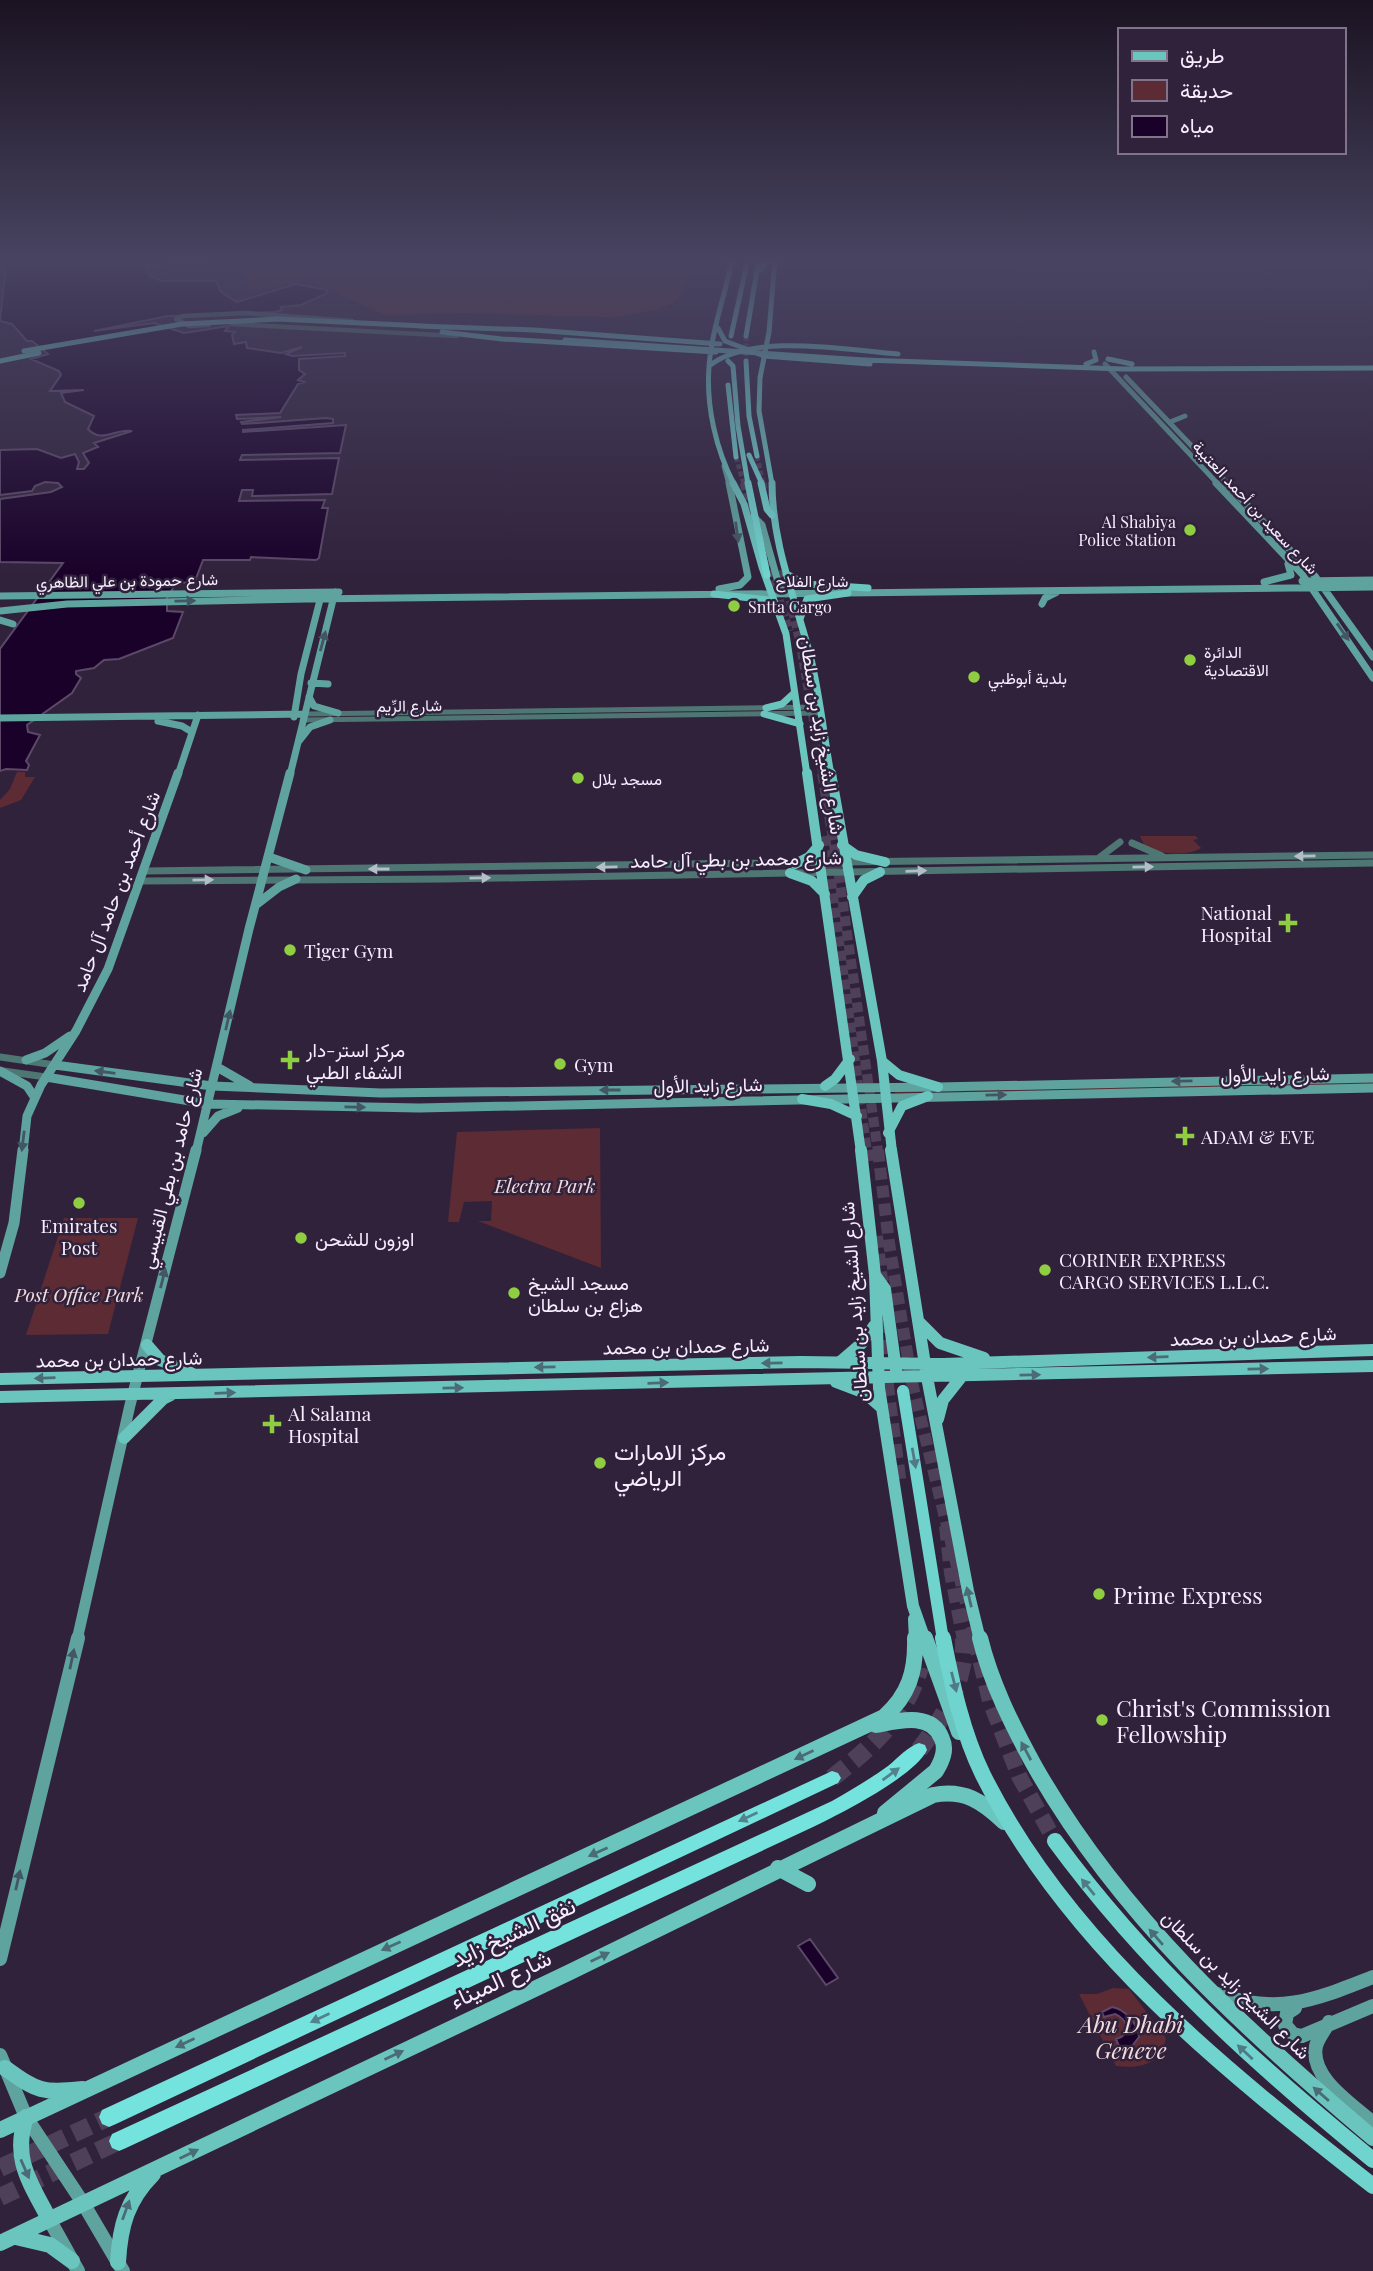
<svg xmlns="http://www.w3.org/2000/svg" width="1373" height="2271" viewBox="0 0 1373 2271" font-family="'Playfair Display',Vazirmatn,serif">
	<rect width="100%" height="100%" fill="#31223c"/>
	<!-- green -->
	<path fill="#5c2b34" d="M242,259H695L683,294L671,304L657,310L612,317L464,313L385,315L308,280L249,291Z
		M17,772H25V777H35L21,800L0,808V800L10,789Z
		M1140,836H1196L1198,839L1193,840L1201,848C1188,857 1159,854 1145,847Z
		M1373,1080V1084L895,1093V1090Z
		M600,1128L601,1268L478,1221H491L492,1201L464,1202L459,1222H448L457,1132Z
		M64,1218H138L108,1334L26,1335Z
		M1113,1988L1129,1989L1166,2038C1160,2065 1140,2069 1116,2066L1079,1994H1097Z"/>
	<!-- water -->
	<path fill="#1a0129" stroke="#5c4869" stroke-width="2" d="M0,259H208L146,266L150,276L162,281H216L221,292L237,302L296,284L327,290L326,294L301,305L281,307L282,310L275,312L168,316L94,331L154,323L184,333L229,326L225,331L235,332L232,335L234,344L246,342L247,348L281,353L302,347L286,354L292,356L345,353V356L299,359V370L305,374L298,380L304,382L298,384L280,413L236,415L237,419L281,417L241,422L242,424L326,418L333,419V423L243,430V432L346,425L340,453L242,455L240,460L339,458L332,494L252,496L253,490H242L239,501L325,500L322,508H328L319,558L316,560L251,557L250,560H203L195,581L176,584L167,597V611L183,612L173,638L119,659L104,660L94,668L76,671V674L81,678L72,693L27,725L28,732L40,735L26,761L29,765L27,770L6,769L0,771V649L63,563L0,562V499L51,492L62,487L58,483L45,482L35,486L32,491L0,495V450L37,449L61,458L75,454L79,462L77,469H84L89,463L83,453L98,447L94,443L132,431C115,428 102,444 88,429L94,416L65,402L61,393L84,390L50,391L61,375L59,371L31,359L48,354L32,341H27L12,324L0,321L5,274Z
		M810,1939L838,1978L826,1985L798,1946Z
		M1112,2007C1125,2009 1137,2023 1139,2037L1132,2046H1119L1116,2039C1132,2035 1128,2019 1115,2014L1104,2017L1102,2012Z"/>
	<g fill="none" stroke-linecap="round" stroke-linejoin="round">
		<!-- trunk-tunnel-far4 -->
		<path stroke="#4f4059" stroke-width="5" stroke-dasharray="5 2.5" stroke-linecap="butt" d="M746,336V361
			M757,456L763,484
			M736,457L744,484"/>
		<!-- trunk-tunnel-far3 -->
		<path stroke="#4f4059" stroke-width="7" stroke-dasharray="7 3.5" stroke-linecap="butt" d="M743,483L752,514
			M763,483L764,489
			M764,550L790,631
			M782,570L799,643L822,775"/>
		<!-- trunk-tunnel-far2 -->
		<path stroke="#4f4059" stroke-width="10" stroke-dasharray="10 4.5" stroke-linecap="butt" d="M822,773L838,869L878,1152
			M825,836L867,1152"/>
		<!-- trunk-tunnel-far1 -->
		<path stroke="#4f4059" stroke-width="12" stroke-dasharray="12 6" stroke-linecap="butt" d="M867,1150L868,1161
			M878,1150L889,1243L912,1383L975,1640
			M877,1236L882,1280L885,1285"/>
		<!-- trunk-tunnel -->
		<path stroke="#4f4059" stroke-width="16" stroke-dasharray="16 8" stroke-linecap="butt" d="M975,1638L990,1701L1019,1776L1055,1841"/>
		<!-- motorway-tunnel-far1 -->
		<path stroke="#4f4059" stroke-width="14" stroke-dasharray="14 7" stroke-linecap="butt" d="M884,1319L887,1386L900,1485
			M946,1526L951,1573L964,1640"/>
		<!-- motorway-tunnel -->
		<path stroke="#4f4059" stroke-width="18" stroke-dasharray="18 9" stroke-linecap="butt" d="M919,1750C944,1718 966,1680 964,1638
			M832,1778C872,1747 906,1717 920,1667
			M0,2168L109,2117
			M0,2197L119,2141"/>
		<!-- tertiary-far2 -->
		<path stroke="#4e7774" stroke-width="4.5" d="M232,324L457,336
			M209,325L189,326L176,319L183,316L245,313L352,321"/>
		<!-- tertiary-far1 -->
		<path stroke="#4e7774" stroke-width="5" d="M304,714L818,707
			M302,720L819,713"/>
		<!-- tertiary -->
		<path stroke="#4e7774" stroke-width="7" d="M1132,843L1162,856
			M1100,857L1120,842
			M145,871L1373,855
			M141,881L444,879L1373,863
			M0,1057L55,1065
			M3,1071L46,1077"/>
		<!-- secondary-far4 -->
		<path stroke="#5fa39e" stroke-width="5" d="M1105,364L1218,484
			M1126,377L1228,484
			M1170,422L1185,416
			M724,466L729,484"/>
		<!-- secondary-far3 -->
		<path stroke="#5fa39e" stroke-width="7" d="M1216,483L1302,574L1373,678
			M1226,483L1315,576L1373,657
			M754,517L762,525L780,589L790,594
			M1302,581L1373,580
			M1264,582L1291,575L1288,564
			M719,589L740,585L748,577L729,483
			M0,596L339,592
			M1042,604L1045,598L1057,592
			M0,611L67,604L307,599L1373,587
			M0,620L13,624
			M311,683L328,684
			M309,697L314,706L338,713
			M294,717L301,674L321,596
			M0,718L304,714
			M158,721L182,726L192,732
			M299,741L310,727L330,720
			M178,775L198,715
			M290,775L335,592"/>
		<!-- secondary-far2 -->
		<path stroke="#5fa39e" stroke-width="9" d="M269,857L306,870
			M257,904L279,887L296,879
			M26,1060L45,1053L70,1036
			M55,1065L212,1086L381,1093L938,1087L1373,1078
			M217,1067L250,1086
			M0,1071L27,1086L35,1098
			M46,1077L208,1104L419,1108L1373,1088
			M203,1133L218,1116L238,1108
			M23,1152L27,1116L41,1085L76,1031L108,969L178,773
			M196,1152L249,929L290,773"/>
		<!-- secondary-far1 -->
		<path stroke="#5fa39e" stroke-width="11" d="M0,1273L14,1223L23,1150
			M77,1640L130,1405L196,1150"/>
		<!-- secondary -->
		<path stroke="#5fa39e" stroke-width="14" d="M0,1959L78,1638
			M1219,1994C1279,2016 1317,1999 1373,1977
			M1295,2008L1287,2013L1285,2025L1293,2034L1302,2036L1373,2006
			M1329,2022C1325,2030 1318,2038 1316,2046C1309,2078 1354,2105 1373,2123
			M0,2055L26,2117L83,2203L123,2271
			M49,2219L78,2271"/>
		<!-- primary-far4 -->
		<path stroke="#6bc5bf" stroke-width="5" d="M729,259L731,265C724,298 711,334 709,367C706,406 716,450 734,484
			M278,319L424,326
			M419,326L534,330L720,344
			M718,328L725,341L764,356L870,364
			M442,332L502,339L716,352
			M1108,359L1132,364
			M864,360L1123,369L1373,368
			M0,361L39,353
			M1086,364L1096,360L1094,352
			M709,366C753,332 845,350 898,354
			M772,484L759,411L760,378L769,332L775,259"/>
		<!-- primary-far3 -->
		<path stroke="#6bc5bf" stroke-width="7" d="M733,483L744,504L762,567L786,634L807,775
			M772,483C772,545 796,600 811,659C820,697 824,737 831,775
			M786,574L806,584L868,588
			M714,594L768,600L777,609
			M800,619L807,599L848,593
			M766,708L782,704L793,694
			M764,714L800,724"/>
		<!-- primary-far2 -->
		<path stroke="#6bc5bf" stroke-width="10" d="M807,773L861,1152
			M831,773L882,1061L892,1152
			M842,845L856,855L885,862
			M795,864L809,857L819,845
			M790,873L812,881L825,894
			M852,897L864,880L880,872
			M882,1061L899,1075L938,1087
			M825,1086L835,1079L850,1059
			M802,1099L831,1104L857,1116
			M888,1133L902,1106L928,1096"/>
		<!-- primary-far1 -->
		<path stroke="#6bc5bf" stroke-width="12" d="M861,1150L875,1275L879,1388L913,1606L925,1640
			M891,1150L927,1377L968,1591L980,1640
			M875,1275L885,1289L896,1370
			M920,1323L940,1343L984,1358
			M147,1345L160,1360L191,1373
			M840,1362L861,1344L874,1326
			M0,1379L801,1362L944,1364L1373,1350
			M836,1382L865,1393L881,1407
			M0,1397L1373,1366
			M938,1419L943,1400L962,1376
			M124,1438L163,1399L171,1395
			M914,1619L915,1640"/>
		<!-- primary -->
		<path stroke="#6bc5bf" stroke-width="16" d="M925,1638L959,1732
			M980,1638C991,1683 1012,1725 1034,1765C1118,1914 1244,2029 1373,2138
			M876,1725C897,1721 932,1711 942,1739C947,1750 942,1761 936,1771L885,1813
			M778,1868L808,1884
			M5,2068C38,2092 42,2093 83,2089
			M26,2117C12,2159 30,2182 49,2219
			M0,2130L884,1717C909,1695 916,1671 915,1638
			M16,2237L50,2245L72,2261
			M0,2243L568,1973L933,1795C964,1789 982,1801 1004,1822
			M118,2262C120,2226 127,2200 153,2174"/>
		<!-- trunk-far3 -->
		<path stroke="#70d4ce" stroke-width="5" d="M731,265L734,259
			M756,272L763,268L768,259
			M731,336L748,259
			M746,336L759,259
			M728,361L733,366L738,426L748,484
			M746,361L749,416L757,456
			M728,385L736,457
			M749,455L762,484"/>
		<!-- trunk-far2 -->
		<path stroke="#70d4ce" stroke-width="7" d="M748,483L767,575
			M761,483L767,509L772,515"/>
		<!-- trunk-far1 -->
		<path stroke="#70d4ce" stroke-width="12" d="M903,1391L943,1640"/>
		<!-- trunk -->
		<path stroke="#70d4ce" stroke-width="16" d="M943,1638C952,1684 962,1732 983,1775C1069,1947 1225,2070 1373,2186
			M1055,1841C1146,1965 1254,2063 1373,2160"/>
		<!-- motorway -->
		<path fill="#75e3dd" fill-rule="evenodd" d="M919,1743L925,1745L927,1750C915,1776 840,1814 813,1827L126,2148L119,2151L112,2148L109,2141L112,2134L832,1801C851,1790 870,1779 888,1766C898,1758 907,1747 919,1743Z
			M832,1771L838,1773L841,1778L838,1783L116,2124L109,2127L102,2124L99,2117L102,2110Z"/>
		<!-- primary-bridge -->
		<path stroke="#6bc5bf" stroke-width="5" d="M565,340L864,360
			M24,351L182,324L278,319"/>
	</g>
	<!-- one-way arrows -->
	<defs><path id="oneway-solid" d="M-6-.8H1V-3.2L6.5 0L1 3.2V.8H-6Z" transform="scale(1.75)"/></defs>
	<g fill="#435663">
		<use href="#oneway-solid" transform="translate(737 532) rotate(82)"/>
		<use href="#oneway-solid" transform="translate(185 601) rotate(-1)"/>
		<use href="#oneway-solid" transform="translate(1343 632) rotate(55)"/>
		<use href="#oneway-solid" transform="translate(323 641) rotate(-75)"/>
		<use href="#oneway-solid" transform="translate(228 1020) rotate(-77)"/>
		<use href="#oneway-solid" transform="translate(105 1072) rotate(-172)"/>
		<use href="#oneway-solid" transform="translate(1182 1081) rotate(179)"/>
		<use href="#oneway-solid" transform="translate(610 1090) rotate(180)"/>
		<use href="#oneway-solid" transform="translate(996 1095) rotate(-1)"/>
		<use href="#oneway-solid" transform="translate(355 1107) rotate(1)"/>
		<use href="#oneway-solid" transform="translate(23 1141) rotate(97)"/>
		<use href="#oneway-solid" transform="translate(163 1278) rotate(-76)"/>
		<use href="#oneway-solid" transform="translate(72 1659) rotate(-78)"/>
		<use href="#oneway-solid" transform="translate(18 1880) rotate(-77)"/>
	</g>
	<g fill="#b3bec7">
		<use href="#oneway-solid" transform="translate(1305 856) rotate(179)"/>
		<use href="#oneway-solid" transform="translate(607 867) rotate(179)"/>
		<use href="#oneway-solid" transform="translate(1143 867) rotate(-1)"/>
		<use href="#oneway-solid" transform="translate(379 869) rotate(180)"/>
		<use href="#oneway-solid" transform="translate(916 871) rotate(-2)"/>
		<use href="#oneway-solid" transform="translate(480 878) rotate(-1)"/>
		<use href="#oneway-solid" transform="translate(203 880) rotate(-1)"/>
	</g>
	<g fill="#4b6b77">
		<use href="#oneway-solid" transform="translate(1158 1357) rotate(178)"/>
		<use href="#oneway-solid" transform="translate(772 1363) rotate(179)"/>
		<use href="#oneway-solid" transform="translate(545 1367) rotate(179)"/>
		<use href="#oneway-solid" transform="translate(1258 1369) rotate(-1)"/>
		<use href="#oneway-solid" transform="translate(1030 1375) rotate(-1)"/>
		<use href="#oneway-solid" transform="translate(45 1378) rotate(178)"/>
		<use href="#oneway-solid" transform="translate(658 1383) rotate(-2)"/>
		<use href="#oneway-solid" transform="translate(453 1388) rotate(-1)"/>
		<use href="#oneway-solid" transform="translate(225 1393) rotate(-2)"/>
		<use href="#oneway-solid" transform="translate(969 1597) rotate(-103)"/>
		<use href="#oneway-solid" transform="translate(1026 1751) rotate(-118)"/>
		<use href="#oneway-solid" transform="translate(804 1755) rotate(155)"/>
		<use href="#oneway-solid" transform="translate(598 1852) rotate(156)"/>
		<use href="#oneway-solid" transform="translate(1156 1937) rotate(-131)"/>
		<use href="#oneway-solid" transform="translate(391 1946) rotate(156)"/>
		<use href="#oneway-solid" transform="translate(600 1957) rotate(-26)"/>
		<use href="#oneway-solid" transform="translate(185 2043) rotate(155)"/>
		<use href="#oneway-solid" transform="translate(394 2055) rotate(-25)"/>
		<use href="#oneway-solid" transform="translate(1321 2094) rotate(-139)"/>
		<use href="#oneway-solid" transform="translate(189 2154) rotate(-26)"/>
		<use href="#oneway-solid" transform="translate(25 2169) rotate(66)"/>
		<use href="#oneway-solid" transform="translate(126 2210) rotate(-70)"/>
	</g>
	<g fill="#507b85">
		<use href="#oneway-solid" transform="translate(914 1458) rotate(80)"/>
		<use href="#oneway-solid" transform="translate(954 1682) rotate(76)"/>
		<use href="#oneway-solid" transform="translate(1088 1887) rotate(-129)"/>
		<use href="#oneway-solid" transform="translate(1245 2052) rotate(-137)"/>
	</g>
	<g fill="#53828c">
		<use href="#oneway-solid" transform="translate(891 1774) rotate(-36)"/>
		<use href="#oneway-solid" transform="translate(748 1817) rotate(155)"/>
		<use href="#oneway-solid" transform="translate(320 2018) rotate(155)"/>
	</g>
	<!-- sky -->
	<linearGradient id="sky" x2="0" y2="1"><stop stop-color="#1b1321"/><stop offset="0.45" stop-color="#484461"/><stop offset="1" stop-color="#484461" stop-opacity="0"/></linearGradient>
	<rect width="1373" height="577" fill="url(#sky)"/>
	<!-- markers -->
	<g fill="#8fcd41" stroke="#31223c" stroke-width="2.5">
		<circle cx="1190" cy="530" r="7"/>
		<circle cx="734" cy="606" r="7"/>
		<circle cx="1190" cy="660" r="7"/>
		<circle cx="974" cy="677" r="7"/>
		<circle cx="578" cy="778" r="7"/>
		<path d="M1284.5 912.5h7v7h7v7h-7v7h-7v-7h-7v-7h7z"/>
		<circle cx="290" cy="950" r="7"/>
		<path d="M286.5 1049.5h7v7h7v7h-7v7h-7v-7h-7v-7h7z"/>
		<circle cx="560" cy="1064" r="7"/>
		<path d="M1181.5 1125.5h7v7h7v7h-7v7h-7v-7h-7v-7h7z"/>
		<circle cx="79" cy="1203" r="7"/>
		<circle cx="301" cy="1238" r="7"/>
		<circle cx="1045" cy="1270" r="7"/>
		<circle cx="514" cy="1293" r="7"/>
		<path d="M268.5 1413.5h7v7h7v7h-7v7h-7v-7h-7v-7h7z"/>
		<circle cx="600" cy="1463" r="7"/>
		<circle cx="1099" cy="1594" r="7"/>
		<circle cx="1102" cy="1720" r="7"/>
	</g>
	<g text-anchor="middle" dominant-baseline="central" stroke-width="5" stroke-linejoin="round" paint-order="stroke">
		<!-- far-street labels -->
		<g font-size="16" fill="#f6edfe" stroke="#31223c">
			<text transform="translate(1256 507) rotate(47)">شارع سعيد بن أحمد العتيبة</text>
			<text transform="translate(127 580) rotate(-1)">شارع حمودة بن علي الظاهري</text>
			<text x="812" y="580">شارع الفلاح</text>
			<text transform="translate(409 705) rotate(-1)">شارع الرِّيم</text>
		</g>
		<!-- far-poi labels -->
		<g font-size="16" fill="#f6edfe" stroke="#31223c" text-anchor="start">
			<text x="1176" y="521" text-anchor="end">Al Shabiya<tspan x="1176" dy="18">Police Station</tspan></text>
			<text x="748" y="606">Sntta Cargo</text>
			<text x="1204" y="651">الدائرة<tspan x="1204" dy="18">الاقتصادية</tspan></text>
			<text x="988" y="677">بلدية أبوظبي</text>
			<text x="592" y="778">مسجد بلال</text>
		</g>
		<!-- street labels -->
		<g font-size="19" fill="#f6edfe" stroke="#31223c">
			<text transform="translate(823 735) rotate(81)">شارع الشيخ زايد بن سلطان</text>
			<text transform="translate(736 858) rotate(-1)">شارع محمد بن بطي آل حامد</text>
			<text transform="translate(115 891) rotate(-69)">شارع أحمد بن حامد آل حامد</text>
			<text transform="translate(1275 1073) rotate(-1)">شارع زايد الأول</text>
			<text transform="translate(708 1084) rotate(-1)">شارع زايد الأول</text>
			<text transform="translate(170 1168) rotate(-76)">شارع حامد بن بطي القبيسي</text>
			<text transform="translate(853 1302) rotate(-94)">شارع الشيخ زايد بن سلطان</text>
			<text transform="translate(1253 1335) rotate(-2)">شارع حمدان بن محمد</text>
			<text transform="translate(686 1345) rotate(-1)">شارع حمدان بن محمد</text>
			<text transform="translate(119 1358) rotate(-1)">شارع حمدان بن محمد</text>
			<text transform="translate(1237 1984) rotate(45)">شارع الشيخ زايد بن سلطان</text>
		</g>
		<!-- poi labels -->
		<g font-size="19" fill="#f6edfe" stroke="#31223c" text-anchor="start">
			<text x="1272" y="912" text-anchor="end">National<tspan x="1272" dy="22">Hospital</tspan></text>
			<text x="304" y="950">Tiger Gym</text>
			<text x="306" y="1049">مركز استر-دار<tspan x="306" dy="22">الشفاء الطبي</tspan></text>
			<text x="574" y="1064">Gym</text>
			<text x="1201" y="1136">ADAM &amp; EVE</text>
			<text x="79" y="1225" text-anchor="middle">Emirates<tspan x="79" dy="22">Post</tspan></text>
			<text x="315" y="1238">اوزون للشحن</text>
			<text x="1059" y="1259">CORINER EXPRESS<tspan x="1059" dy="22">CARGO SERVICES L.L.C.</tspan></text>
			<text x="528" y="1282">مسجد الشيخ<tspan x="528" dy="22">هزاع بن سلطان</tspan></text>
			<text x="288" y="1413">Al Salama<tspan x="288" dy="22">Hospital</tspan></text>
		</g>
		<!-- park labels -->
		<g font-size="19" font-style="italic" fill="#f3dcde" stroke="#31223c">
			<text x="545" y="1185">Electra Park</text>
			<text x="79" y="1294">Post Office Park</text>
		</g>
		<!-- near-poi labels -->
		<g font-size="23" fill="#f6edfe" stroke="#31223c" text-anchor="start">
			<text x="614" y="1450">مركز الامارات<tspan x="614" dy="26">الرياضي</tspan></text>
			<text x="1113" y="1594">Prime Express</text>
			<text x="1116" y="1707">Christ's Commission<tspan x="1116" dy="26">Fellowship</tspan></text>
		</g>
		<!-- near-street labels -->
		<g font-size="23" fill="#f6edfe" stroke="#31223c">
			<text transform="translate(513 1931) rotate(-25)">نفق الشيخ زايد</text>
			<text transform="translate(500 1978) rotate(-25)">شارع الميناء</text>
		</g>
		<!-- near-park labels -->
		<g font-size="23" font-style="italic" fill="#f3dcde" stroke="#31223c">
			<text x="1131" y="2023">Abu Dhabi<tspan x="1131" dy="26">Geneve</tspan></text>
		</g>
	</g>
	<!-- legend -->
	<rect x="1118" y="28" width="228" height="126" fill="#31223c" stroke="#80738a" stroke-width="2"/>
	<rect x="1132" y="51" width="35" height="10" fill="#6bc5bf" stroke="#80738a" stroke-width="2"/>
	<text x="1180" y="63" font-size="21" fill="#f6edfe">طريق</text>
	<rect x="1132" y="80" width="35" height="21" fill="#5c2b34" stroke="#80738a" stroke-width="2"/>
	<text x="1180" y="98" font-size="21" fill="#f6edfe">حديقة</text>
	<rect x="1132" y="116" width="35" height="21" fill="#1a0129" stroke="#80738a" stroke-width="2"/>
	<text x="1180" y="133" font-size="21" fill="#f6edfe">مياه</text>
</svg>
